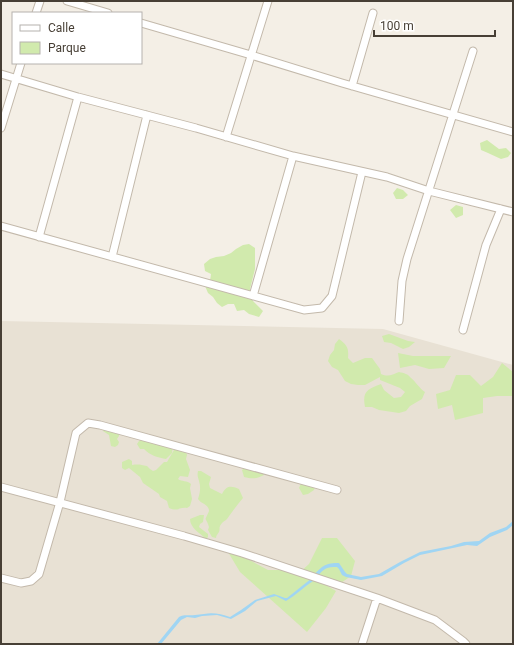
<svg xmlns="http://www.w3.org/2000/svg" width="514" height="645" viewBox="0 0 514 645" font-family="Roboto,sans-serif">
	<rect width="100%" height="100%" fill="#f4efe6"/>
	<!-- residential -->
	<path fill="#e8e1d4" d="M1,321L383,329L513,365V644H1Z"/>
	<!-- green -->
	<path fill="#d1eaad" d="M487,140L499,149L506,148L511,153L508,157L501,159L488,153L481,150L480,143Z
		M397,188L403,190L408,195L403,199H396L393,193Z
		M456,205L463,207V215L456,218L450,210Z
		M249,244L255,248V269L250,289V295L253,301L263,311L259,317L249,314L244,310L237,311L234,304H228L222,307L217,303L213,297L208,293L205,286L210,281L211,274L205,271L204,264L210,259L216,257L224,256L231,253L236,249L243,245Z
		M389,334L408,341L415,342L409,347L403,349L391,343L384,342L382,336Z
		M339,339C347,345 349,348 348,358L353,363L365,358H372L380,369L381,374C388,377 392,375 399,372C404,373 408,374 411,378C416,382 419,388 425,392L422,399L410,406L406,411L399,413L379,410L372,407H365C362,392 367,389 381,384L384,390L394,398L401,397L405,392L400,388L380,380V377L365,385H358L351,384L345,381L338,370L332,367L328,361L330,355L334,350L335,344Z
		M398,353L413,356H451L444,368L429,369L415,365L400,368Z
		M502,363L513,372L512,396H497L483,398V413L455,420L452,405L438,409L436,394L450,390L456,375H470L481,386L493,377Z
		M104,428L119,432V436L117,439L119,442L118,445L115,447L111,446L109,435L103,431Z
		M142,439L149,440V443L161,441L173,445L172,453L166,459C159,458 149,455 144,449H140L137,444L139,441Z
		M177,447L186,452L187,455L186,459L190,470L188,477L180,476L178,479C182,482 187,480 191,484L190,488L192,499L190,506L187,508C179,507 178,512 169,508L167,501L160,497L159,494L143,483L140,477L129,468L125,470L122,468V462L129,459L132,461V465C139,464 141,465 147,466L150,469L153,471L156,470L164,462H167L174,450Z
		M256,463L261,468L264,475C257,479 252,479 244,477L242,470L248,465Z
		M198,471H201L211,477L209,484L210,488L222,494C227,485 231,486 239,489L243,498C237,505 232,512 227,519C225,521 222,522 220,526C219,528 220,530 219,532C218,534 216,535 216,538L212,537L208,530L209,527C205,515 204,523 209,511C209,504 201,504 198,499C200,493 201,487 199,481C198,477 197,476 198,471Z
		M309,479L316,483L314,490L308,494L303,495L299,488L302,481Z
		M200,515H204L203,522L200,524L199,527L208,534V537L206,539C200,533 190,528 190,519Z
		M322,538H337L355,561L351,576L338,585L324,584L336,591L326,608L307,632L240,572L228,552L242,556L268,570H284L298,574L309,564Z"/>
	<!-- water -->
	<path fill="#a0d5f3" d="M513,521V525L507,530L490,537L477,546L467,545L420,555L404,563L382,576L361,580L346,577L342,575L339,569L337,567C327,567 324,568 318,576L314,575C323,565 326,563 339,563L345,572L347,574L361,577L379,574L400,562L420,552L451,546L464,542L479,541L490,533L506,527Z
		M312,578L314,580L313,581C304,587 296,595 286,601L276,596L257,601L245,611L231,619L217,615L202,616L195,618L187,617L181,620L161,644H157L179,617C185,614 188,616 195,615C198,615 201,614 204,614C213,612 221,614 230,617L241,610L255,600L274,594L285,598H287Z"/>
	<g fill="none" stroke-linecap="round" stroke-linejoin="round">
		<!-- street casing -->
		<g stroke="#c3b9ab" stroke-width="9">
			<path id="street" d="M67,1L108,13
				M36,13L40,1
				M141,23L251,55L342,83L513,132
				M1,74L78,97L196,128L293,156L387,177L429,191L513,212
				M352,86L373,13
				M1,128L21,63
				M226,137L268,1
				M1,226L304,310L322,308L332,296L362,172
				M39,237L78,97
				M112,257L147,115
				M253,296L293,156
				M399,321L402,281L407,259L473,51
				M463,330L486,245L501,209
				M1,487L184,536L242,553L377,598L435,620L463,641L466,644
				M1,578L21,583L31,581L39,574L60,502L76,433L88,423L100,425L337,490
				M362,644L377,598"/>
		</g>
		<!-- street -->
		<use href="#street" stroke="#fff" stroke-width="7"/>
	</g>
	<!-- border -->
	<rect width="514" height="645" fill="none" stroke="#473f35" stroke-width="4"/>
	<!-- legend -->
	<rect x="12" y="12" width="130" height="52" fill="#ffffff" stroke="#b5b2ae"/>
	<rect x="20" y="25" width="20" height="6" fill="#ffffff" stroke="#b5b2ae"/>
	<text x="48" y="32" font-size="12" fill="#473f35">Calle</text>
	<rect x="20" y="42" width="20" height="12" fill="#d1eaad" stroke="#b5b2ae"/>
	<text x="48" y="52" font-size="12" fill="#473f35">Parque</text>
	<!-- scale -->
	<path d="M374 30v6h121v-6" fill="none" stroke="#473f35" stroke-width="2"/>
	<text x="380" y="30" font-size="12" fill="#473f35" stroke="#ffffff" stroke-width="3" paint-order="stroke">100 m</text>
</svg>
